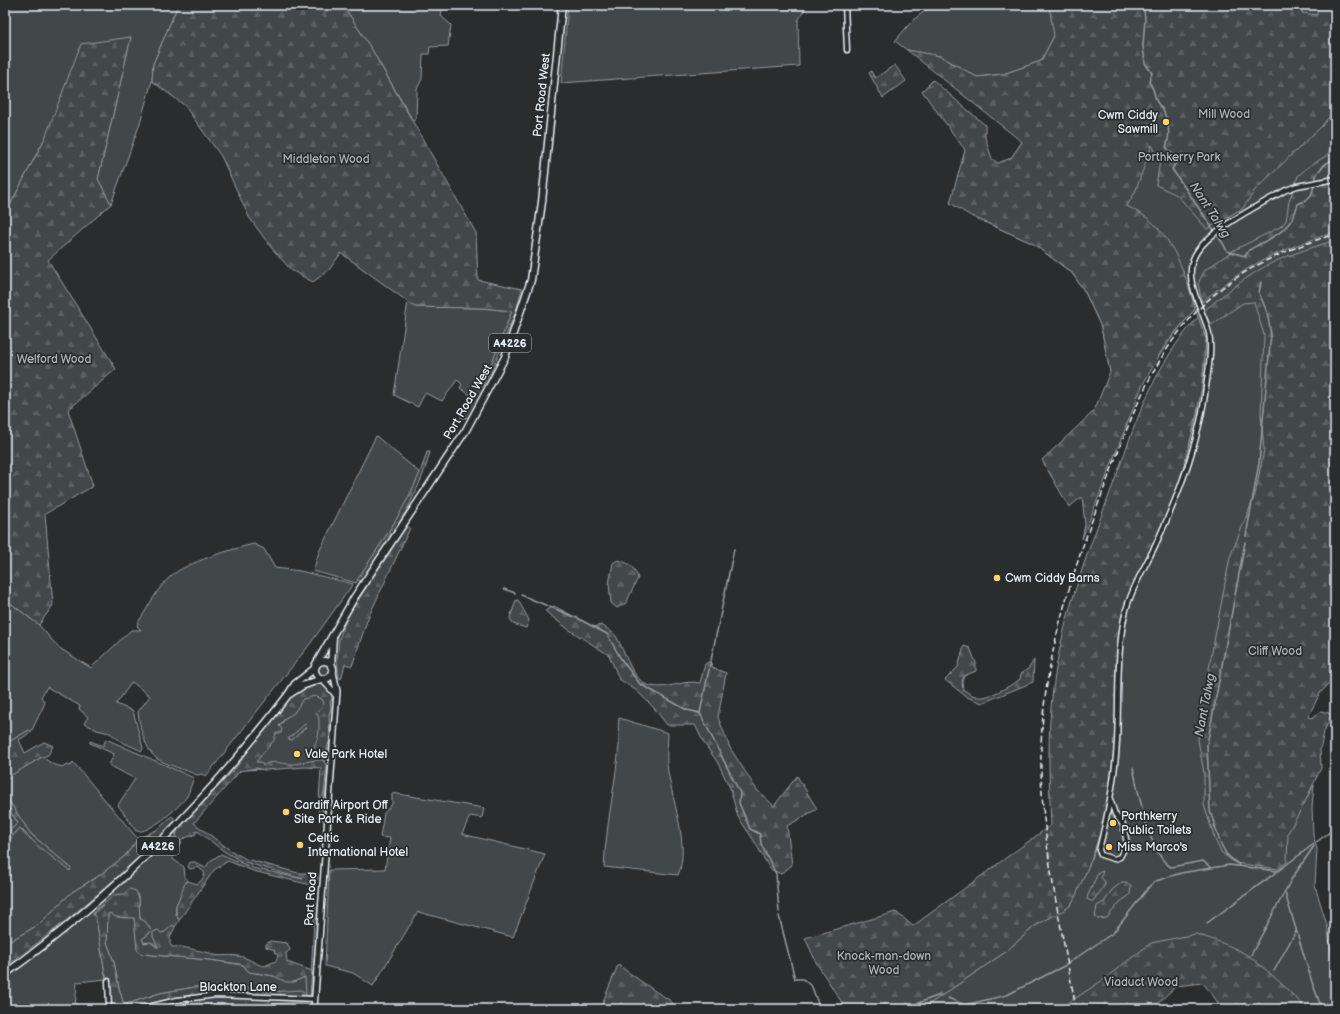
<svg xmlns="http://www.w3.org/2000/svg" width="1340" height="1014" viewBox="0 0 1340 1014" font-family="'Balsamiq Sans',sans-serif">
	<defs>
		<pattern id="forest-firs" width="22" height="20" patternUnits="userSpaceOnUse"><rect width="22" height="20" fill="#424648"/><path d="M5 1l3.5 6h-7zM16 11l3.5 6h-7z" fill="#5d6163"/></pattern>
	</defs>
	<rect width="100%" height="100%" fill="#2a2d2e"/>
	<filter id="ink" filterUnits="userSpaceOnUse"><feTurbulence type="fractalNoise" baseFrequency=".025" numOctaves="2"/><feDisplacementMap in="SourceGraphic" scale="8" xChannelSelector="R" yChannelSelector="G"/><feConvolveMatrix kernelMatrix="1 2 1 2 8 2 1 2 1" color-interpolation-filters="sRGB"/></filter>
	<g filter="url(#ink)">
		<!-- green -->
		<path fill="#424648" stroke="#959ca0" d="M5,5H178L153,64L152,81L139,126L111,204L98,179L131,37L45,138L5,215Z
			M343,5H443L441,16L451,25L448,46L430,47L429,54H423L422,79L417,89L416,119L413,121L372,50Z
			M568,5H807L798,21L799,66L561,83Z
			M922,5H1335V596L1320,693L1307,717L1288,832L1314,785L1312,807L1313,835L1317,849L1315,886L1327,925L1334,969L1335,1009H1296L1235,953L1122,1009H922L1004,953L1035,926L1071,905L1092,858L1102,827L1111,778L1115,740L1116,660L1123,608L1159,533L1180,481L1196,418L1202,387L1206,339L1195,309C1172,337 1150,364 1137,398L1110,372L1101,327L1085,292L1072,273L1032,243L971,216L1022,142L1054,36L1041,61L1003,74L977,77L940,56L907,50L895,41L912,21L926,10Z
			M408,301L416,307L482,308L512,311L483,386L487,383L469,417L460,419L472,396L460,388L462,384L457,380L442,401L425,393L418,407L394,395Z
			M376,436L420,473L403,509L356,583L313,571L319,552Z
			M254,544L264,549L275,568L300,571L353,584L310,644L206,776L202,774L197,775C186,770 166,765 156,758C145,749 139,725 138,712L150,696L132,682L116,704L133,711L143,748L142,751L122,742L110,733L97,730L84,723L88,717L79,709L80,706L47,687L41,697L45,703L31,732L29,730L5,744V599L39,625L58,647L91,668L131,630H141L137,626L139,621C149,606 158,587 171,576C185,563 235,548 254,544Z
			M318.5 670a5.5 5.5 0 1 1 11 0a5.5 5.5 0 1 1-11 0Z
			M324,694L329,714L331,707L330,702L333,698L329,754L325,759L328,753L327,750L330,730L328,715L324,763L328,766L324,817L321,821L323,813L325,765L246,770L302,697Z
			M619,718L668,733C668,743 666,754 667,764C670,796 691,845 678,875L604,867C606,826 615,786 619,746C620,737 617,728 619,718Z
			M106,739L194,778C191,784 190,790 187,796C181,806 148,835 136,831L118,805L135,779L109,765L114,754L90,743V741L103,746Z
			M42,757L54,765L64,767L66,765L71,766L73,762L138,839L125,856L97,877L72,892L38,925L5,944V844L20,828L25,835L71,868L31,834L22,822L5,795V779L7,777Z
			M392,793L484,808L482,818L470,816L462,834L545,854L513,937L418,912L373,986L353,973L325,966L329,870L385,869L390,838L380,837L384,813L392,804Z
			M5,803L18,823L5,835Z
			M176,832V841L171,854L174,860L184,867L185,877L188,881L186,882C184,885 184,890 182,894C177,901 171,912 180,919L175,927L173,925L165,932L153,936L159,948L153,943L142,942L143,937L146,936L139,913V899L119,894L98,908L93,914L96,918L106,979L77,982L75,1009C51,1009 29,1006 5,1006V977C66,933 123,886 176,832Z
			M315,902L318,904L312,994L310,997H305L302,991L267,992L231,984L215,988L195,987L160,993L124,1005L119,988L114,962L107,942L108,914L110,913L124,918L134,917L137,944L142,954L210,960L243,965L249,972L274,976L293,982L305,977L306,988L310,995Z"/>
		<!-- forest -->
		<path fill="url(#forest-firs)" stroke="#959ca0" d="M178,5H343L372,50L476,233L478,280L522,289L516,311L487,383L483,386L512,311L482,308L415,307L341,253L329,270L313,282L291,270L270,246L249,217L221,156L184,105L152,81L153,64Z
			M1049,5H1302V13L1317,15V5H1335V109L1322,126L1255,190L1243,208L1207,229L1177,195L1156,185L1160,161L1152,145L1135,192L1127,206C1132,209 1138,212 1143,215C1172,234 1187,277 1195,309L1167,342L1142,386L1082,539L1085,524L1082,497L1069,507L1042,460L1094,411L1110,372L1101,327L1085,292L1072,273L1032,243L971,216L950,203L965,150L922,91L933,80L985,125V137L992,159L998,163L1011,158L1022,142L907,50L940,56L977,77L1003,74L1041,61L1054,36Z
			M131,37L98,179L111,204L48,260L116,369L68,410L93,486L45,514L53,605L39,625L5,599V215L45,138L81,44Z
			M895,65L906,81L883,98L869,73L871,71L875,78Z
			M1335,143V232C1279,250 1247,264 1202,302L1198,283L1205,270L1234,250L1280,227L1286,221L1289,201L1298,176L1308,167L1326,156Z
			M1335,240V671L1331,682L1320,693L1308,717L1312,718L1321,711L1332,714L1324,732L1320,750L1321,768L1302,808L1288,833L1287,862L1278,869L1235,863L1222,853L1216,842L1204,805V773L1198,740L1199,721L1230,557L1255,495L1264,450L1261,414L1264,335L1254,302L1243,303L1211,325L1204,311C1223,295 1244,278 1266,266C1288,254 1312,248 1335,240Z
			M1198,317L1206,339L1202,387L1196,418L1180,481L1159,533L1123,609L1116,660L1115,740L1111,778L1102,827L1092,858L1076,895L1071,905L1064,910L1035,926L1004,953L922,1009H846L817,964L805,938L896,912L913,926L1051,825C1049,780 1047,733 1053,689C1062,614 1091,544 1117,474C1138,416 1155,364 1198,317Z
			M427,452H430C418,500 388,540 362,582L357,580C384,539 413,499 427,452Z
			M407,526L410,528L368,618L352,666L345,664L341,679L339,678L337,660L339,639L347,617Z
			M618,560C630,563 634,567 638,578L626,603L617,608L611,603L609,584L613,563Z
			M516,600H518L529,620L526,628L513,624L510,618Z
			M554,606L594,627L601,625C606,628 613,632 616,636C625,651 632,682 651,686C668,690 684,679 700,683L705,664L710,661L713,668L726,673L718,717L730,748L757,790L774,806L797,776L817,809L787,826L792,865L781,874L770,869L753,839L738,817L730,788L718,763L704,743L695,725H667L654,708L637,691L619,679L609,655L568,629L545,611Z
			M964,646L970,648L976,663V671L964,676L962,682L963,689C968,693 976,698 983,697C993,696 1012,685 1020,679L1021,674L1029,668L1034,660L1033,682L982,703L967,697L945,680L958,667Z
			M318,682C324,688 337,691 330,702L331,707L329,715L330,739L327,749L328,753L325,759L312,752L318,737L319,729V718L316,712L321,709L324,703L322,699L315,696L303,699L294,713L285,718L279,726L282,729L281,733H276L274,740L256,762H261L263,766C269,760 280,763 288,764C299,765 312,759 323,760L327,767L321,819H319L318,817L321,768L306,767L264,770L256,768L240,771L194,823L230,850L246,859L298,873H311L317,875L318,879L311,885L253,871L228,861L214,870L180,919H178C173,904 178,904 182,892C184,887 183,884 188,881L197,884L202,880L205,873L198,867L190,869L188,867L190,862H195L205,868L210,861L221,854L253,868L303,879L241,861L225,852L199,832L196,831V834C190,837 184,837 179,841L182,842L180,845H177L175,840L178,829L234,770L289,698L303,687Z
			M305,724L307,726L292,740L288,739Z
			M29,730L31,732L19,740L25,753L44,742L53,746L48,755L42,757L5,779V744Z
			M5,795L31,834L71,868L70,871L39,847L20,828L5,844V835L18,823L5,803Z
			M172,816L176,821C123,875 66,923 5,967V944L38,925L72,892L97,877L125,856L138,839L158,829Z
			M1103,871L1101,877L1105,882V885L1093,901H1090L1087,899L1088,895L1098,873Z
			M1122,882H1126L1131,885L1130,895L1120,902L1107,918L1098,919L1095,917L1097,906L1104,902L1112,890Z
			M130,889L136,891L139,899L140,919L145,921L151,930L150,933L142,939L144,943L150,942L158,948L153,936V932L158,930L161,933L165,932L173,925L175,927L170,938V944L172,947H182L210,953C216,958 229,954 238,956C248,957 254,964 264,966L276,961L278,955L274,952L275,950L266,947V944L270,941L287,943L290,950L286,953L287,962L312,971L310,995L306,996L305,977L293,982H286L274,976L249,972L243,965L239,964L210,960L142,954L137,950L134,918L116,917L110,913L108,914L107,942L114,962L119,988L124,1005L160,993L195,987L215,988L231,984L267,992L302,990L306,995L305,997L225,994L162,1003L136,1009H111L109,979H106L96,918L93,914L114,895L124,894Z
			M1196,934C1214,940 1234,946 1250,957C1270,972 1290,991 1306,1009H1256L1246,1003L1233,1007V1009H1220L1217,1001L1203,983L1176,986L1152,1009H1059L1100,982L1151,943Z
			M618,965L655,991L671,1001L677,1009H600Z
			M227,996L308,1000L309,1002L268,1004L233,1008L223,1004L201,1005L199,1002L201,999Z
			M197,999V1006L183,1009H144Z
			M5,1006H34L47,1009H5Z"/>
		<g fill="none" stroke-linecap="round" stroke-linejoin="round">
			<!-- stream -->
			<path stroke="#989fa3" stroke-width="1.5" d="M1143,5L1145,18L1143,46L1145,63L1152,73L1149,82C1154,88 1154,93 1156,100C1157,104 1161,106 1163,110C1168,121 1171,135 1166,147L1178,160L1172,169L1224,245L1227,251L1245,256L1246,258
				M1245,256L1249,250C1273,236 1290,233 1298,204C1319,195 1310,188 1317,174C1320,167 1329,162 1335,157
				M1246,536L1259,463L1271,334L1267,312L1259,293L1261,282
				M504,589L515,593
				M521,595L577,618L607,634L621,659L640,684L687,710L700,713L740,793L739,803L750,829L760,834L761,844L776,874L779,912
				M700,713L734,549
				M1133,768C1139,793 1149,855 1171,867L1203,861L1211,868
				M1239,865L1226,854L1220,842L1210,811L1207,745L1245,542
				M1285,893L1312,982L1322,1009
				M779,916L795,979H803L812,987L820,1009
				M1207,923L1278,871
				M1251,955L1291,880L1314,846
				M1274,971L1296,931
				M948,998L965,1005L1007,995L1064,966L1113,933L1149,887L1156,881L1181,873L1229,865L1278,871L1335,828
				M902,1009L940,995"/>
			<!-- minor casing -->
			<g stroke="#e8f1f8" stroke-width="7">
				<path id="minor" d="M845,5L847,50
					M1111,802L1115,814L1123,825L1127,843L1120,857L1114,859L1101,855L1099,850C1108,814 1115,779 1117,742C1119,703 1116,647 1126,610C1132,587 1146,565 1156,544C1180,492 1201,437 1207,380C1209,365 1212,347 1209,333C1203,309 1182,279 1195,255C1208,230 1261,204 1286,190L1297,186L1335,179
					M108,981L109,1009
					M140,1009L177,1000L216,995L314,999"/>
			</g>
			<!-- tertiary casing -->
			<g stroke="#e8f1f8" stroke-width="8">
				<path id="tertiary" d="M323,680L336,695
					M314,1009L337,691L333,672"/>
			</g>
			<!-- primary casing -->
			<g stroke="#e8f1f8" stroke-width="9">
				<path id="primary" d="M315 670a9 9 0 1 1 18 0a9 9 0 1 1-18 0Z
					M315,666L354,598L466,430L505,357L531,280L542,202L562,5
					M331,666L333,637
					M288,695L302,686L321,679
					M5,974C116,894 205,803 288,695L295,684L314,669"/>
			</g>
			<!-- minor -->
			<use href="#minor" stroke="#2a2d2e" stroke-width="4"/>
			<!-- tertiary -->
			<use href="#tertiary" stroke="#2a2d2e" stroke-width="5"/>
			<!-- primary -->
			<use href="#primary" stroke="#2a2d2e" stroke-width="6"/>
			<!-- rail -->
			<path stroke="#e8f1f8" stroke-width="1.5" stroke-dasharray="6 3" stroke-linecap="butt" d="M1076,1009C1061,923 1039,835 1041,747C1044,653 1075,564 1108,478C1133,413 1154,352 1205,303C1242,267 1288,249 1335,234"/>
		</g>
	</g>
	<!-- markers -->
	<g fill="#ffd166" stroke="#2a2d2e" stroke-width="1.5">
		<circle cx="1166" cy="122" r="4"/>
		<circle cx="997" cy="578" r="4"/>
		<circle cx="297" cy="754" r="4"/>
		<circle cx="286" cy="812" r="4"/>
		<circle cx="1113" cy="823" r="4"/>
		<circle cx="300" cy="845" r="4"/>
		<circle cx="1109" cy="847" r="4"/>
	</g>
	<g text-anchor="middle" dominant-baseline="central" stroke-width="3.5" stroke-linejoin="round" paint-order="stroke">
		<!-- shield labels -->
		<g fill="#2a2d2e" stroke="#afb6bb" stroke-width="1">
			<rect x="489" y="334" width="42" height="18" rx="3"/>
			<rect x="137" y="837" width="42" height="18" rx="3"/>
		</g>
		<g font-size="11" font-weight="bold" fill="#e8f1f8">
			<text x="510" y="343">A4226</text>
			<text x="158" y="846">A4226</text>
		</g>
		<!-- street labels -->
		<g font-size="12" fill="#e8f1f8" stroke="#2a2d2e">
			<text transform="translate(542 95) rotate(-84)">Port Road West</text>
			<text transform="translate(468 402) rotate(-60)">Port Road West</text>
			<text transform="translate(311 899) rotate(-86)">Port Road</text>
			<text x="238" y="987">Blackton Lane</text>
		</g>
		<!-- park labels -->
		<g font-size="12" fill="#aeb5ba" stroke="#2a2d2e">
			<text x="1224" y="114">Mill Wood</text>
			<text x="1179" y="157">Porthkerry Park</text>
			<text x="326" y="159">Middleton Wood</text>
			<text x="54" y="359">Welford Wood</text>
			<text x="1275" y="651">Cliff Wood</text>
			<text x="884" y="956">Knock-man-down<tspan x="884" dy="14">Wood</tspan></text>
			<text x="1141" y="982">Viaduct Wood</text>
		</g>
		<!-- poi labels -->
		<g font-size="12" fill="#e8f1f8" stroke="#2a2d2e" text-anchor="start">
			<text x="1158" y="115" text-anchor="end">Cwm Ciddy<tspan x="1158" dy="14">Sawmill</tspan></text>
			<text x="1005" y="578">Cwm Ciddy Barns</text>
			<text x="305" y="754">Vale Park Hotel</text>
			<text x="294" y="805">Cardiff Airport Off<tspan x="294" dy="14">Site Park &amp; Ride</tspan></text>
			<text x="1121" y="816">Porthkerry<tspan x="1121" dy="14">Public Toilets</tspan></text>
			<text x="308" y="838">Celtic<tspan x="308" dy="14">International Hotel</tspan></text>
			<text x="1117" y="847">Miss Marco's</text>
		</g>
		<!-- water labels -->
		<g font-size="13" font-style="italic" fill="#acb3b9" stroke="#2a2d2e">
			<text transform="translate(1210 210) rotate(57)">Nant Talwg</text>
			<text transform="translate(1205 705) rotate(-79)">Nant Talwg</text>
		</g>
	</g>
	<!-- margin -->
	<rect width="1340" height="1014" fill="none" stroke="#2a2d2e" stroke-width="20"/>
	<rect x="10" y="10" width="1320" height="994" fill="none" stroke="#e8f1f8" stroke-width="1.5" filter="url(#ink)"/>
</svg>
